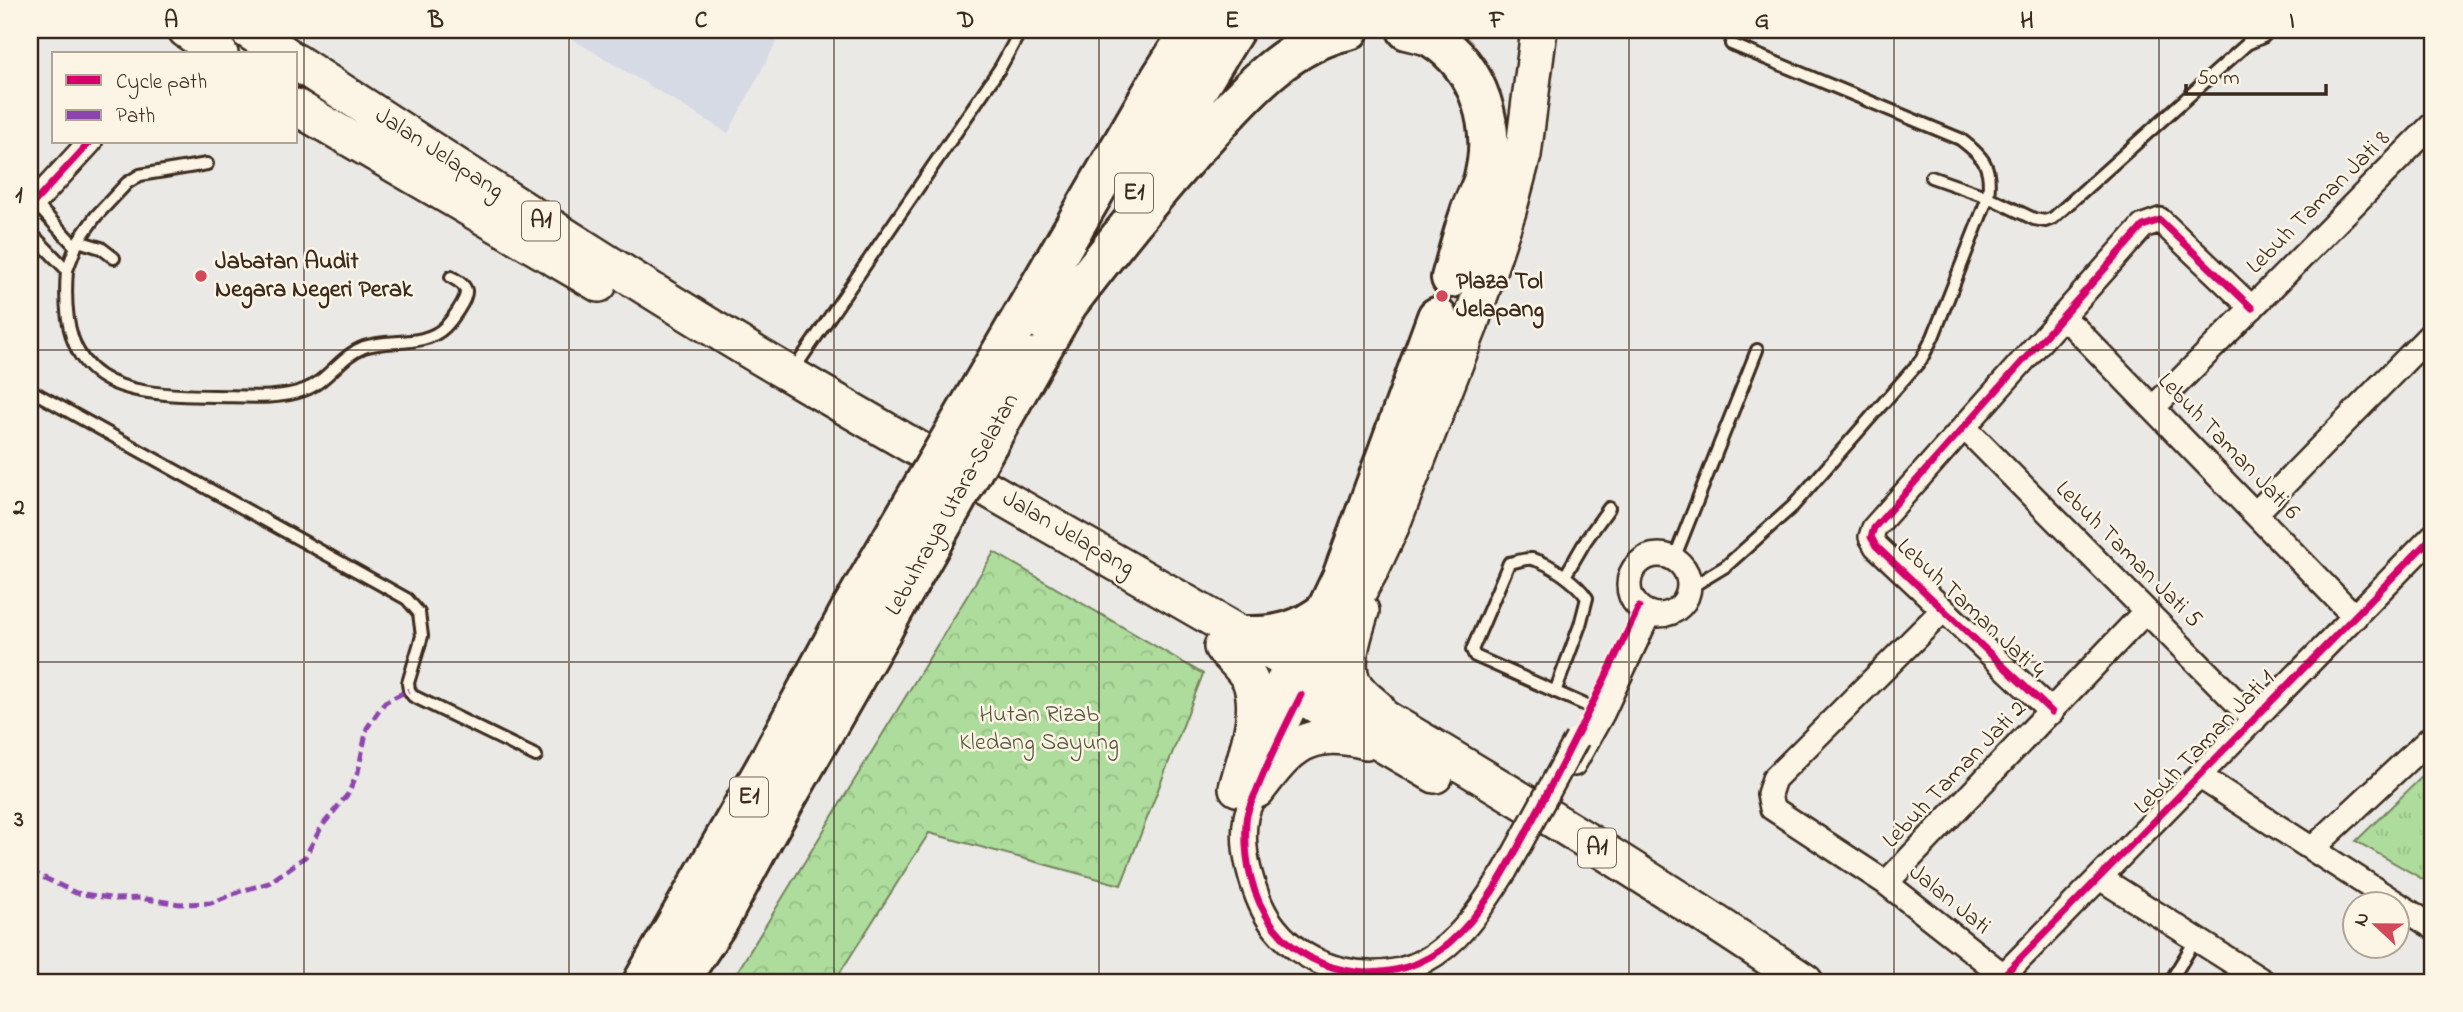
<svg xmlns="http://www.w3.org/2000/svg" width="2463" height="1012" viewBox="0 0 2463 1012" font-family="'Indie Flower',sans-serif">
	<defs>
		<pattern id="grass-tufts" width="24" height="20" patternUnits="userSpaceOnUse" patternTransform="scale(1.75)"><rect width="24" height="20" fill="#addc9c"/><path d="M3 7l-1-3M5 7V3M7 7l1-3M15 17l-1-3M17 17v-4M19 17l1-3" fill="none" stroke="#96bd86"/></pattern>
		<pattern id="forest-crowns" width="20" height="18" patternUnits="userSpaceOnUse" patternTransform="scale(1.75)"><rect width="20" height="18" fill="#addc9c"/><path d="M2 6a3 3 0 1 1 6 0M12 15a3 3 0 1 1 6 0" fill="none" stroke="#96bd86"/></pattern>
	</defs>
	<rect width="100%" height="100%" fill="#eae9e5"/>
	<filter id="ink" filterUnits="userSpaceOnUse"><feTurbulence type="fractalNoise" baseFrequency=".0143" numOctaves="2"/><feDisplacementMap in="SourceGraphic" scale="14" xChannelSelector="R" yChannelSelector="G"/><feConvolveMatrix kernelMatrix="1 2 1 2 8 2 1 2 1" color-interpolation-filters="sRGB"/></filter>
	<g filter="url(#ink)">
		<!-- built -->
		<path fill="#d5dae5" d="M557,30H783L728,133Z"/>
		<!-- grass -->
		<path fill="url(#grass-tufts)" stroke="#74835d" stroke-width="2" d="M2433,766V885L2356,841Z"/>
		<!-- forest -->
		<path fill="url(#forest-crowns)" stroke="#74835d" stroke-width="2" d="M994,552L1203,674L1121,885L929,833L834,982H731Z"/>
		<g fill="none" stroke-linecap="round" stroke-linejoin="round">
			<!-- service casing -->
			<g stroke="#3b2a1e" stroke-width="16">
				<path id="service" d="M2247,44L2263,37L2270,30
					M1931,177L1988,197L2034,219L2045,221L2053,218L2247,44L2253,30
					M34,202L75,246
					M30,232L67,270C58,385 116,395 214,396C241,396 278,400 304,390C327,382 340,356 364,347C389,338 424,348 445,327C451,321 467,300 466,291C465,284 456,280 451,277
					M78,241L101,248L114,258
					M67,270L78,241L96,216L127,183L140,175L207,164
					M792,372L1000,68L1021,30
					M30,390L407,599L419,613L422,636L408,683L409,690L413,696L536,756
					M1674,559L1757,350
					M1565,576L1586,540L1609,508
					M1688,589L1726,566L1793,506L1921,360L1933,337L1988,197C1992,166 1984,157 1960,139L1731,44
					M1555,692L1580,625L1587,598C1577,583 1550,563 1532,559C1525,558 1516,562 1509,563L1472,650L1475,656L1592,708
					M2170,982L2196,939"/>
			</g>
			<!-- minor casing -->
			<g stroke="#3b2a1e" stroke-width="28">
				<path id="minor" d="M30,207L90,142
					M2059,321L2068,323L2075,328L2355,617
					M2153,408L2433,124
					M1964,427L2254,720
					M2256,513L2433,332
					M1629 585a30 30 0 1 1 60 0a30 30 0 1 1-60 0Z
					M1943,610L1774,779L1769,794L1772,808L1886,883L2012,982
					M1301,695C1286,726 1270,756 1258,787C1254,796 1248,807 1246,817C1243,833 1245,854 1249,870C1254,890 1261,911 1275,928C1309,971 1374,986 1424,961C1461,942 1484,903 1505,871
					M2052,712L1876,546L1871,537L1874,528L2143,226L2160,220L2252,308
					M1259,737L1284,685
					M1574,764L1602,714L1649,613
					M2199,776L2433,927
					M2312,849L2433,736
					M2100,878L2264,982
					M1886,883L2146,611
					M2003,976L2433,536"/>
			</g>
			<!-- primary casing -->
			<g stroke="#3b2a1e" stroke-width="40">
				<path id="primary" d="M186,30L220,54
					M247,30L285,54
					M296,62C460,168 623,276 791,375C1131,575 1479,761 1805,982
					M296,107L599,284
					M1361,611C1355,631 1343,663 1353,683C1358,693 1369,701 1377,708
					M1222,647C1231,657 1244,668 1250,680C1263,713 1245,756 1237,788
					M1302,694L1372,567L1392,524L1470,325L1508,211L1523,155L1539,30
					M1311,702L1435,775
					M1257,790C1291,745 1308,727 1366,741"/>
			</g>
			<!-- motorway casing -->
			<g stroke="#3b2a1e" stroke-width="44">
				<path id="motorway" d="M1407,30C1415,32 1426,34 1433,38C1480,68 1498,128 1483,181C1479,193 1472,204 1469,216C1462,236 1457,257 1451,278
					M1136,189L1234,30
					M1067,305C1109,250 1152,196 1199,144C1241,98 1285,43 1349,30
					M1016,327L1160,79L1191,30
					M1037,357L1080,283
					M1245,636C1277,637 1301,631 1326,611
					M1284,685L1326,611L1342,577L1437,317
					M643,982L764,770L851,609
					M678,982L720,919L764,837L884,627"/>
			</g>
			<!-- service -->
			<use href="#service" stroke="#fcf5e5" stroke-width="10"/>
			<!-- minor -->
			<use href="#minor" stroke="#fcf5e5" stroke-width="23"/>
			<!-- primary -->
			<use href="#primary" stroke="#fcf5e5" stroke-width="35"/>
			<!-- motorway -->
			<use href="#motorway" stroke="#fcf5e5" stroke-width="38"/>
			<!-- minor-bridge casing -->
			<g stroke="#3b2a1e" stroke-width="28" stroke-linecap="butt">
				<path id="minor-bridge" d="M1505,871L1577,739"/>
			</g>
			<!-- motorway-bridge casing -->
			<g stroke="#3b2a1e" stroke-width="44" stroke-linecap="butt">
				<path id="motorway-bridge" d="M851,609L1016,327
					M884,627L1037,357"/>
			</g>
			<!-- minor-bridge -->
			<use href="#minor-bridge" stroke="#fcf5e5" stroke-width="23"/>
			<!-- motorway-bridge -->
			<use href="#motorway-bridge" stroke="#fcf5e5" stroke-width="38"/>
			<!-- quiet -->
			<path stroke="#8e44ad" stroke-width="5" stroke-dasharray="10 5" stroke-linecap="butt" d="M30,871L76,893L116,899L140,898L180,904L211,903L241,891L269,883L305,857L322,826L348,794L358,772L367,728L385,702L409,690"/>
			<!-- cycleway casing -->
			<g stroke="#fcf5e5" stroke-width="11">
				<path id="cycleway" d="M30,207L90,142
					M1301,695C1285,727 1269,758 1256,792C1252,801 1246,812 1246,822C1244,858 1251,897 1274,927C1315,981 1399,988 1449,943C1486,911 1509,864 1532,821C1570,751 1605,679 1639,607
					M2052,712L1876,546L1871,537L1874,528L2143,226L2160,220L2252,308
					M2003,976L2433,536"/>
			</g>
			<!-- cycleway -->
			<use href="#cycleway" stroke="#d6006c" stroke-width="7"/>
		</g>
	</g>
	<!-- grid -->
	<path fill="none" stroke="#3b2a1e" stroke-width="2" stroke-opacity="0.55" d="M304,30V982M569,30V982M834,30V982M1099,30V982M1364,30V982M1629,30V982M1894,30V982M2159,30V982M30,350H2433M30,662H2433"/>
	<!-- markers -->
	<g fill="#d1495b" stroke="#fcf5e5" stroke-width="2.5">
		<circle cx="201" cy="276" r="7"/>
		<circle cx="1442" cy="296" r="7"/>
	</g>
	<g text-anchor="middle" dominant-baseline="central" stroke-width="5" stroke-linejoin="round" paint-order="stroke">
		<!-- shield labels -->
		<g fill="#fcf5e5" stroke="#75675a" stroke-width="2">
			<rect x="1115" y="173.5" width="38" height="39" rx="5"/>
			<rect x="522" y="201.5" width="38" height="39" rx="5"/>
			<rect x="730" y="777.5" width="38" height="39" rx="5"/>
			<rect x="1578" y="828.5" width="38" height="39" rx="5"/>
		</g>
		<g font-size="23" font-weight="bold" fill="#3b2a1e">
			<text x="1134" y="193">E1</text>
			<text x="541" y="221">A1</text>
			<text x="749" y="797">E1</text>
			<text x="1597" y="848">A1</text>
		</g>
		<!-- street labels -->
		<g font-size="24" fill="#3b2a1e" stroke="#fcf5e5">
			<text transform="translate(439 154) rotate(33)">Jalan Jelapang</text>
			<text transform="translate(2319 203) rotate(-45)">Lebuh Taman Jati 8</text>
			<text transform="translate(2228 447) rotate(46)">Lebuh Taman Jati 6</text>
			<text transform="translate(953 505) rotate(-61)">Lebuhraya Utara–Selatan</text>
			<text transform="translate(1068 534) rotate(30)">Jalan Jelapang</text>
			<text transform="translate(2128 555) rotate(45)">Lebuh Taman Jati 5</text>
			<text transform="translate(1970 609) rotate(43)">Lebuh Taman Jati 4</text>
			<text transform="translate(2205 743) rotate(-46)">Lebuh Taman Jati 1</text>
			<text transform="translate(1955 775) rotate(-46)">Lebuh Taman Jati 2</text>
			<text transform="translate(1949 900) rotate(39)">Jalan Jati</text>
		</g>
		<!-- poi labels -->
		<g font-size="24" font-weight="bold" fill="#3b2a1e" stroke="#fcf5e5" text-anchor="start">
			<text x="215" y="262">Jabatan Audit<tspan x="215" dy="28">Negara Negeri Perak</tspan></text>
			<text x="1456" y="282">Plaza Tol<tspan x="1456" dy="28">Jelapang</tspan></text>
		</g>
		<!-- park labels -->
		<g font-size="24" fill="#58563e" stroke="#fcf5e5">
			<text x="1039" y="715">Hutan Rizab<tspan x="1039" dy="28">Kledang Sayung</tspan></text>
		</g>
	</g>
	<!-- margin -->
	<rect width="2463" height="1012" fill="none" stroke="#fcf5e5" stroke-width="77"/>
	<!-- legend -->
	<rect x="52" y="52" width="245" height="91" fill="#fcf5e5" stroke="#afa495" stroke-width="2"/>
	<rect x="66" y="75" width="35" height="10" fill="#d6006c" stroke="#afa495" stroke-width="2"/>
	<text x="116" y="88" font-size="21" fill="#3b2a1e">Cycle path</text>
	<rect x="66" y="110" width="35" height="10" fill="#8e44ad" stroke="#afa495" stroke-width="2"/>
	<text x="116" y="122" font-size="21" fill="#3b2a1e">Path</text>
	<!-- north arrow -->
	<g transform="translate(2376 925) rotate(292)"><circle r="33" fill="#fcf5e5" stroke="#afa495" stroke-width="2"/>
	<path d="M0-5L12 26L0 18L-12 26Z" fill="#d1495b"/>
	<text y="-10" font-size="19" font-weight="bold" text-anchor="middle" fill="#3b2a1e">N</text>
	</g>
	<!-- scale -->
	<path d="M2186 84v10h140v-10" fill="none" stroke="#3b2a1e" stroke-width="3.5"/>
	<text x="2197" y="84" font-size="21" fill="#3b2a1e" stroke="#fcf5e5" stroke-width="5" paint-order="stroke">50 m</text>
	<rect x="38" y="38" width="2386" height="936" fill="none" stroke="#3b2a1e" stroke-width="2.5"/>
	<g font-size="23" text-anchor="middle" font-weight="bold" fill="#3b2a1e">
		<text x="171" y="27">A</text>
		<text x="436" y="27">B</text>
		<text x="701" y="27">C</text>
		<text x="966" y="27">D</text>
		<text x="1232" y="27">E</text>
		<text x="1497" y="27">F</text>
		<text x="1762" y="27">G</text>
		<text x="2027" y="27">H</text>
		<text x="2292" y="27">I</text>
		<text x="19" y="202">1</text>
		<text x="19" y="514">2</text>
		<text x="19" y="826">3</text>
	</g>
</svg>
